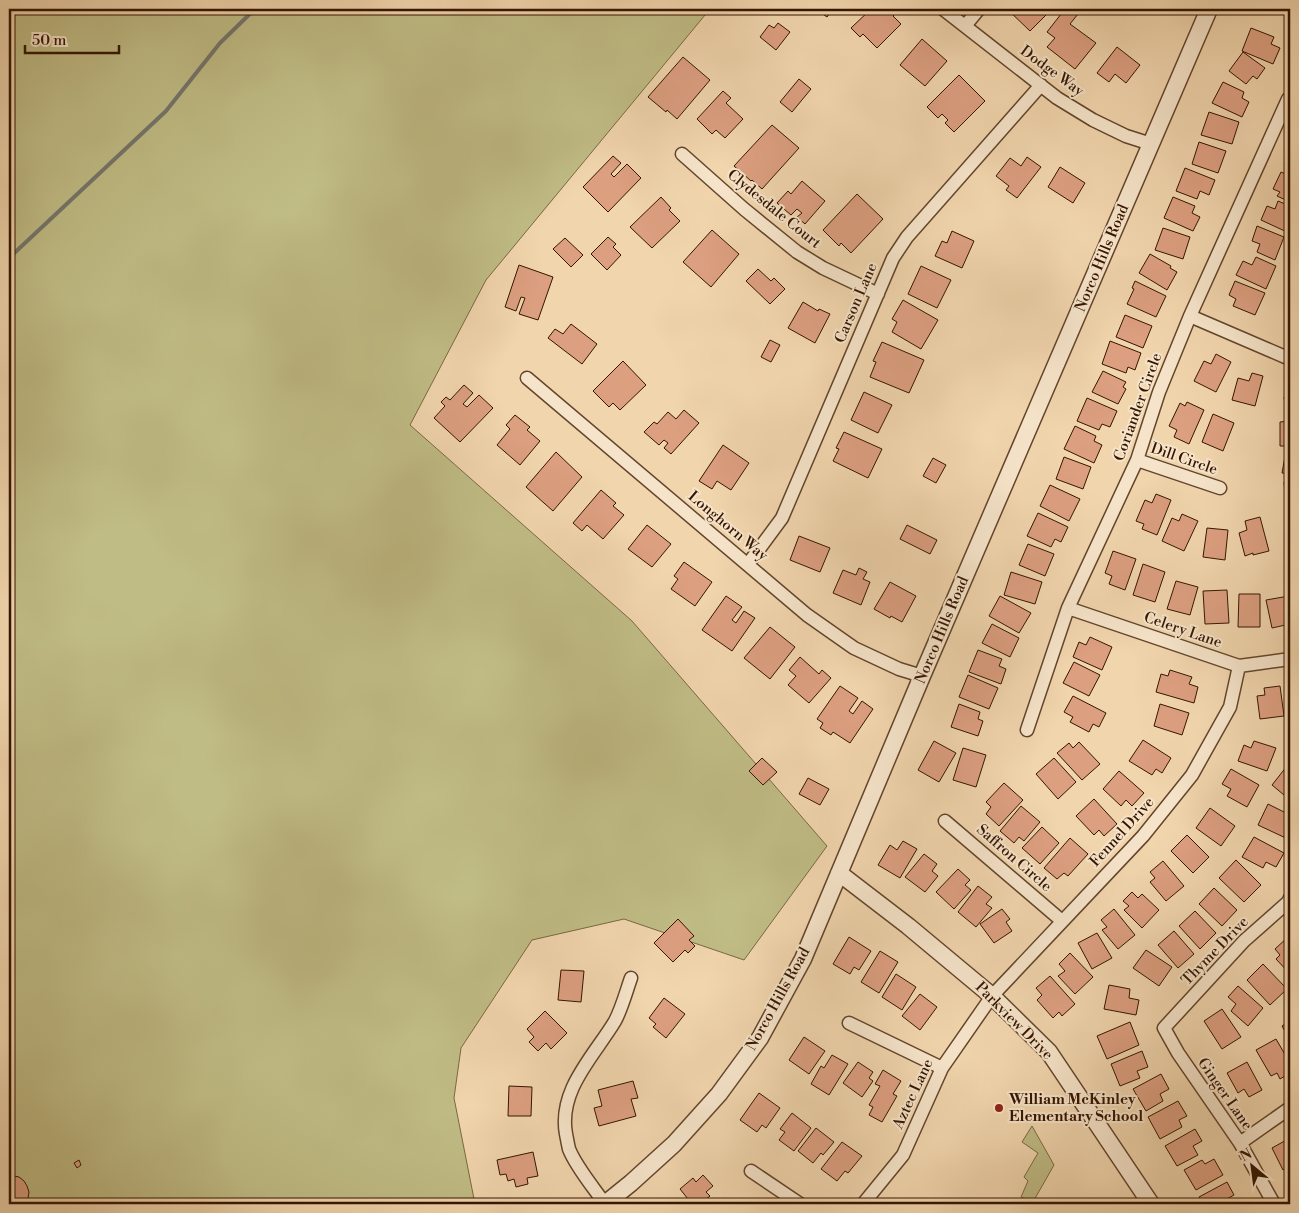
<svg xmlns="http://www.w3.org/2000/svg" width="1299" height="1213" viewBox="0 0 1299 1213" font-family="'Libre Bodoni',serif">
	<rect width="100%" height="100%" fill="#f1d5ad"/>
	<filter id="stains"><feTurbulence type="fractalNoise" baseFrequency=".004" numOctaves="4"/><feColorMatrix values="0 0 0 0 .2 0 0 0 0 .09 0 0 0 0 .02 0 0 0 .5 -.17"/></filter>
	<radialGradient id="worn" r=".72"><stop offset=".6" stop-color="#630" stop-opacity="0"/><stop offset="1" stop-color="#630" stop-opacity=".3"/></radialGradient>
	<!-- green -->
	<path fill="#c0bc85" stroke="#7a6842" d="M9,9H710L486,280L410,425L632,621L827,846L744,960L624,919L532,940L461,1048L454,1098L475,1204H9Z
		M1032,1126L1054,1165L1033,1202L1021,1197L1028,1181L1024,1177L1038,1153L1022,1142Z"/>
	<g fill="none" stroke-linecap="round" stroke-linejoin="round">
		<!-- stream -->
		<path stroke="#75766d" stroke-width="4" d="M9,258L166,111L220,43L255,9"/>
	</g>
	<!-- building -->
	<path fill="#dc9f80" stroke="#341500" d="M816,9H833L827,17Z
		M871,9H892L896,13L893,16L901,24L877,48L863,34L860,37L851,28Z
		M1007,9H1052L1030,31Z
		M1065,9H1071L1078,14L1070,24L1096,43L1075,69L1047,47L1055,38L1047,32Z
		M778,23L790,32L776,50L760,37L769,25L774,28Z
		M1251,28L1274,37L1271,44L1280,48L1273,64L1242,51Z
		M922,39L947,61L925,86L900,65Z
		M1117,47L1140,65L1126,83L1115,74L1109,82L1097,73Z
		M1243,52L1265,68L1257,79L1253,76L1246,84L1229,71Z
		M683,57L710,80L677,119L667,110L666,112L648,97Z
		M959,75L985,101L954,132L945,123L948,120L942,114L938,118L927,107Z
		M799,79L811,89L792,112L780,102Z
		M1223,82L1244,92L1242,98L1249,102L1242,117L1212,103Z
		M723,91L731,98L726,103L743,119L725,138L716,130L712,134L697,119Z
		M1209,112L1239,122L1232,144L1201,135Z
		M772,125L799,148L762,189L752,180L751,181L734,166Z
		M1199,142L1226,151L1218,173L1192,164Z
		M1290,155V169L1284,165Z
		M613,156L621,163L611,174L614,177L627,164L641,178L608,212L583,187Z
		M1027,157L1041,167L1017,198L1006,190L1009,186L996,176L1010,158L1021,166Z
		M1060,167L1085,183L1073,203L1048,187Z
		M1185,168L1215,180L1209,195L1200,191L1197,199L1176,191Z
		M1281,172L1290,176V202L1277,196L1280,192L1273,189Z
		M802,181L825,201L805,224L797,217L802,213L797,209L791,215L777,203L788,191L791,194Z
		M857,194L883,219L851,253L841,243L839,246L823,230Z
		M661,197L671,208L669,210L680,221L652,248L630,227Z
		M1173,197L1195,206L1192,213L1200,217L1193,231L1164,218Z
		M1278,201L1290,206V230L1289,233L1261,220L1267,206L1275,209Z
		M1257,226L1284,237L1275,260L1257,252L1260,244L1252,241Z
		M1163,228L1190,237L1183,259L1155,250Z
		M712,230L739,254L711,287L683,262Z
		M952,231L974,241L962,268L935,256L942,241L947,243Z
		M608,237L616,244L613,247L621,255L607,270L591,254Z
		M565,238L583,255L571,267L553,249Z
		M1150,254L1171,266L1170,268L1177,272L1167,290L1139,273Z
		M1256,257L1276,266L1266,289L1236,275L1243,261L1252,265Z
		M519,265L553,277L538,320L519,314L525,298L521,297L516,311L505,307Z
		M921,266L951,280L937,308L908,294Z
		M758,269L771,281L774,278L785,289L770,304L746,281Z
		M1135,281L1166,296L1156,317L1127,304L1134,289L1132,288Z
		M1235,281L1265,293L1255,315L1233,306L1236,299L1229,295Z
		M903,300L938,320L921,349L892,332L897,322L892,319Z
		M803,302L818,311L819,309L830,314L815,343L788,328Z
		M1125,315L1152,326L1143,348L1116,337Z
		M571,324L597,344L582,364L548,338L555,329L563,334Z
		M770,340L780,345L771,362L761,357Z
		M1110,341L1141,353L1135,370L1128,367L1126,373L1102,364Z
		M882,342L924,360L909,393L870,377L876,362L873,361Z
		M1216,354L1231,362L1216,392L1194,381L1204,361L1211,364Z
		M623,361L646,385L620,410L613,403L609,407L593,391Z
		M1103,371L1126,382L1123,387L1126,389L1118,404L1092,392Z
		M1252,373L1263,376L1255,406L1232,400L1238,378L1249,381Z
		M464,385L473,393L463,404L467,407L479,395L493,408L460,442L434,418L445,406L441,402L446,397L450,400Z
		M864,392L892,405L878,433L851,420Z
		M1290,396V419H1287L1284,397Z
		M1087,398L1117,411L1110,427L1102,424L1099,430L1077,421Z
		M1187,402L1204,410L1189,444L1174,437L1177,430L1169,426L1180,403L1185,406Z
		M684,410L699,423L671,454L664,448L668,443L664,440L659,445L644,432L654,422L657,424L668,412L676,419Z
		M1213,414L1234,423L1223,451L1202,442Z
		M515,415L530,427L527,430L540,441L520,465L497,445L510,429L506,425Z
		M1290,421V446H1280V422Z
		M1075,426L1096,436L1094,441L1102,445L1094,463L1064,449Z
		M844,432L882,449L868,478L833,461L839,449L836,448Z
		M723,445L749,463L731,490L717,481L712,489L699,481Z
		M1286,451L1290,452V474L1282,473Z
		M556,452L582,477L553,511L526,487Z
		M1064,457L1091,467L1083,489L1056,479Z
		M933,458L946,465L936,483L923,476Z
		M1290,481V504H1286L1284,482Z
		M1050,485L1080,499L1069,521L1040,506Z
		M601,490L616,503L613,506L624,515L603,539L587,525L582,531L573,523Z
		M1156,494L1171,500L1157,535L1142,529L1144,524L1136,521L1145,500L1152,503Z
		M1038,513L1068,527L1061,542L1055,539L1051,547L1027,536Z
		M1182,514L1198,521L1184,551L1162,541L1172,518L1179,521Z
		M1260,517L1269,551L1253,555V553L1245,556L1239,533L1247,530L1245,521Z
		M647,525L671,544L652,567L628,549Z
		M907,525L937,540L930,554L900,539Z
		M1207,528L1228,530L1225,560L1203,557Z
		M799,536L830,548L820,572L790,560Z
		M1028,544L1054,554L1045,576L1019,565Z
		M1113,551L1136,559L1125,590L1109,584L1112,576L1105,573Z
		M684,562L712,582L695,606L671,589L678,579L674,576Z
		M1143,564L1165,572L1155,602L1133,595Z
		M859,568L867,572L863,579L870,582L861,605L833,593L843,570L856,575Z
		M1011,572L1042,582L1035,604L1004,595Z
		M1176,581L1198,587L1190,615L1167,609Z
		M890,582L916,596L902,622L891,616L890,618L874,609Z
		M1227,590L1229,623L1205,624L1203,591Z
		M1239,594H1260V627H1238Z
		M726,596L742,607L732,620L736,623L744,611L755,618L732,651L702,630Z
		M1000,596L1031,613L1019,633L989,616Z
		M1289,596L1290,604V624L1272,628L1266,600Z
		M992,624L1019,638L1010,657L982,643Z
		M770,627L795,647L770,679L744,658Z
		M1090,637L1112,647L1102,670L1073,657L1079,642L1086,645Z
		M978,650L1002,659L999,666L1006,669L1001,684L969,672Z
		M800,657L819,674L822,670L831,678L809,703L788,685L796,676L789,670Z
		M1074,662L1100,675L1089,696L1063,683Z
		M1170,670L1192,677L1189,684L1198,687L1194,703L1156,692L1161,674L1168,676Z
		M968,675L998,688L989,709L959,697Z
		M840,686L858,698L849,711L853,714L862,701L873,709L850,743L833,732L831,735L820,728L823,723L817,719Z
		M1280,686L1284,716L1260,719L1257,696L1265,695L1264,688Z
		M1073,696L1106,713L1099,727L1093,724L1089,732L1070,722L1073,717L1064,712Z
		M959,704L980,712L978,719L983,721L978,736L951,727Z
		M1160,704L1189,713L1182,735L1154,726Z
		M1143,740L1171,758L1162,773L1156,769L1152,775L1129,761Z
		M934,741L956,753L939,782L918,770Z
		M1254,741L1276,748L1267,771L1238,761L1244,745L1251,748Z
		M1079,742L1100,764L1082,780L1057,753L1069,743L1073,748Z
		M963,748L986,755L976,787L953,780Z
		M762,758L777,772L763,785L749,771Z
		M1054,758L1076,782L1058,799L1036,774Z
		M1287,766L1290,768V800L1272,785Z
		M1231,769L1259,785L1247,807L1227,796L1231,789L1222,784Z
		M1119,771L1144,793L1132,806L1126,800L1121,806L1103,789Z
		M808,778L829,789L820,805L799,794Z
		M1004,783L1023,800L999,826L986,814L991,807L986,802Z
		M1094,799L1117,824L1104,836L1099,830L1094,835L1076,816Z
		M1268,804L1290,815V840L1258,825Z
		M1021,806L1040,822L1024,841L1019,837L1014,843L1000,831Z
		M1210,808L1235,826L1221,846L1196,828Z
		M1042,827L1059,843L1040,864L1022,848Z
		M1187,835L1209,857L1193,873L1171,851Z
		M1254,837L1284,853L1276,867L1266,862L1263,868L1242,857Z
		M1070,838L1088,854L1068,876L1064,873L1057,879L1044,868Z
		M903,841L917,849L900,878L878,865L890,845L897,850Z
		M924,854L937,864L932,871L938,876L925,892L905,877Z
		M1236,860L1261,885L1244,902L1219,878Z
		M1163,861L1184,886L1166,901L1150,882L1155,878L1150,872Z
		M958,869L970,880L965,885L971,890L954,909L936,892Z
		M978,886L992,897L986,904L992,908L976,927L958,912Z
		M1214,888L1237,910L1222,926L1199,904Z
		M1132,892L1138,898L1142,894L1159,910L1142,928L1124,910L1129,906L1123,901Z
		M1002,909L1010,919L1006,922L1012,931L994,943L980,924Z
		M1114,909L1135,935L1118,949L1102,930L1107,927L1101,920Z
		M1195,911L1216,933L1200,949L1179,926Z
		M678,919L694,936L689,940L695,946L688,953L685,950L673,962L654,943Z
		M1174,931L1194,954L1178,968L1158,945Z
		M1097,933L1112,958L1092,969L1078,943Z
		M849,937L871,951L859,970L854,967L850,974L833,964Z
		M1288,937L1290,939V974L1276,959L1280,955L1275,949Z
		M1146,950L1172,967L1159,986L1133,968Z
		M880,951L898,962L879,993L861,982Z
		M1070,953L1093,977L1075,994L1058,976L1065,971L1059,964Z
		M1263,964L1287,989L1270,1005L1247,980Z
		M561,970L584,971L581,1002L558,1000Z
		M896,974L916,987L902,1010L882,997Z
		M1050,976L1075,1004L1062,1016L1059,1012L1053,1018L1037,1000L1042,995L1036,988Z
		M1109,985L1130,989L1129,998L1139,1000L1136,1015L1104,1009Z
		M1238,986L1263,1008L1248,1026L1231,1011L1236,1004L1228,997Z
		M920,994L937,1007L920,1030L902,1016Z
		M664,998L685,1014L666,1038L653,1027L656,1024L649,1018Z
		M1222,1009L1241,1037L1222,1049L1204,1021Z
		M545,1011L567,1033L551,1049L546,1043L538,1051L529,1042L534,1037L527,1029Z
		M1290,1021V1040L1282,1026Z
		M1130,1022L1139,1045L1107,1059L1097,1036Z
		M804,1037L825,1051L809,1074L789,1060Z
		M1276,1039L1290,1063V1073L1280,1079L1277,1073L1271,1076L1256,1050Z
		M1142,1051L1148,1067L1137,1071L1140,1078L1120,1086L1111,1064Z
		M832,1055L848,1064L829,1095L811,1084L821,1066L824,1068Z
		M858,1062L873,1072L869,1078L873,1081L862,1097L843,1083Z
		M1247,1062L1262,1090L1249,1097L1244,1089L1238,1093L1227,1073Z
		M883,1070L901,1081L893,1094L897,1096L882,1122L869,1115L873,1107L869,1105L880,1086L875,1084Z
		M1161,1074L1169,1089L1160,1094L1163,1101L1146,1111L1133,1089Z
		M633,1081L638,1098L631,1099L636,1116L599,1126L594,1108L602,1106L598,1090Z
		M509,1086L532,1087L531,1116H508Z
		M759,1093L780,1108L766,1128L762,1125L757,1132L740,1120Z
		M1178,1101L1187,1116L1179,1120L1182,1127L1160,1139L1148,1117Z
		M792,1113L811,1128L794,1151L779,1140L785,1132L780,1129Z
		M816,1128L834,1142L823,1155L821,1153L813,1163L798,1151Z
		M1195,1129L1202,1141L1193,1146L1198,1155L1177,1166L1165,1146Z
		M1290,1138V1166L1283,1170L1272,1148Z
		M842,1142L862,1156L848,1173L845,1171L837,1181L821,1169Z
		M533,1152L538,1176L527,1178L528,1184L516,1187L514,1179L508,1181L506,1174L500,1175L497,1160Z
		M1214,1159L1223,1175L1196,1190L1184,1170L1202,1160L1205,1164Z
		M79,1160L81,1165L77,1168L74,1163Z
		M9,1175L19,1177L24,1181L27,1186L29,1192L28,1198L25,1204H9Z
		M703,1175L713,1186L706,1192L710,1196L700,1204H692L680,1189L693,1178L696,1182Z
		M1227,1182L1234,1195L1225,1200L1228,1204H1203L1199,1197Z
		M716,1198L719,1203L725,1198L730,1204H708Z"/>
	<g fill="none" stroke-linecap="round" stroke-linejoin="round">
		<!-- minor casing -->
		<g stroke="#63452b" stroke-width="15">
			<path id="minor" d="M943,9L1057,98L1093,120L1126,136L1151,144
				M965,26L979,9
				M682,154L744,209L797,252L823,268L878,294
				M1190,316L1290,359
				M527,378L807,615L854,648L899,669L922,676
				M1137,460L1220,488
				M748,564L782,518L893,258L907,237L1041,85
				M1068,608L1239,666L1290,659
				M1027,730L1068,608L1137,460L1159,392L1190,316L1288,99
				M945,821L1062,921
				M849,1023L942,1068
				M1240,1143L1290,1108
				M751,1171L800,1204
				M605,1204C594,1188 576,1167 569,1149C568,1145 567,1139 566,1134C558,1090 594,1056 615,1021C622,1008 626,992 631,978
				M863,1204L903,1155L942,1068L992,996L1143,836L1192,775L1230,707L1239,666
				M1274,1204L1240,1143L1178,1053L1164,1028L1244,941L1288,902L1290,898"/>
		</g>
		<!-- tertiary casing -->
		<g stroke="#63452b" stroke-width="19">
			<path id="tertiary" d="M839,873L908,926L992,996L1049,1052L1151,1204
				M605,1204L631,1183L674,1144L719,1094L760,1038L803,959L922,676L1209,9"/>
		</g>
		<!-- minor -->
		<use href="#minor" stroke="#f6e4ca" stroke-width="12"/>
		<!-- tertiary -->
		<use href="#tertiary" stroke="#f6e4ca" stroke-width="16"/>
	</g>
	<!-- markers -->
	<circle fill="#8f2418" stroke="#f6e4ca" stroke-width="2" cx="999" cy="1108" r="5"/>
	<g text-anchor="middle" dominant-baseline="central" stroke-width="4" stroke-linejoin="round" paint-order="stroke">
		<!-- street labels -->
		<g font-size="15" fill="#341500" stroke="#f6e4ca">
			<text transform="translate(1052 71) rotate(36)">Dodge Way</text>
			<text transform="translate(774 209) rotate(39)">Clydesdale Court</text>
			<text transform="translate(1102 258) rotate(-67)">Norco Hills Road</text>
			<text transform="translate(856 303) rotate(-67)">Carson Lane</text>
			<text transform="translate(1138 407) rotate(-70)">Coriander Circle</text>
			<text transform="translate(1184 459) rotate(19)">Dill Circle</text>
			<text transform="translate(728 526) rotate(40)">Longhorn Way</text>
			<text transform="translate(942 630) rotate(-67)">Norco Hills Road</text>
			<text transform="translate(1183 630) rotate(19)">Celery Lane</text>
			<text transform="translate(1122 832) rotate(-48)">Fennel Drive</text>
			<text transform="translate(1014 858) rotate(41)">Saffron Circle</text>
			<text transform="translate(1215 951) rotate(-46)">Thyme Drive</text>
			<text transform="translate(778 999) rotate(-61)">Norco Hills Road</text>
			<text transform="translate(1014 1021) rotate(45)">Parkview Drive</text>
			<text transform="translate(913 1094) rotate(-65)">Aztec Lane</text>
			<text transform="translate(1225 1094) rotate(55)">Ginger Lane</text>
		</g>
		<!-- poi labels -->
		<g font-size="15" font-weight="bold" fill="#341500" stroke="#f6e4ca" text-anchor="start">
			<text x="1009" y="1099">William McKinley<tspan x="1009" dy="17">Elementary School</tspan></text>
		</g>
	</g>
	<!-- margin -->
	<rect width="1299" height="1213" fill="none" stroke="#f1d5ad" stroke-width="30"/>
	<rect x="10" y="10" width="1279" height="1193" fill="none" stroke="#341500" stroke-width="2.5"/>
	<rect x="15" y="15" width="1269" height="1183" fill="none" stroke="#341500"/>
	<!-- north arrow -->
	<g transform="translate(1252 1166) rotate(331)" stroke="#f6e4ca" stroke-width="4" paint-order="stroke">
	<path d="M0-4L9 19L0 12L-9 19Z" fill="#341500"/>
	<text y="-8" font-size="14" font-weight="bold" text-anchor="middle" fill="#341500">N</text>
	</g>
	<!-- scale -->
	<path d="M25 45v8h94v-8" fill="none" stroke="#341500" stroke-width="2.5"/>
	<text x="32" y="45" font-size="15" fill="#341500" stroke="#f6e4ca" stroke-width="4" paint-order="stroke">50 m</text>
	<rect width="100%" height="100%" filter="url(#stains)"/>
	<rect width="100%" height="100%" fill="url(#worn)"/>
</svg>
